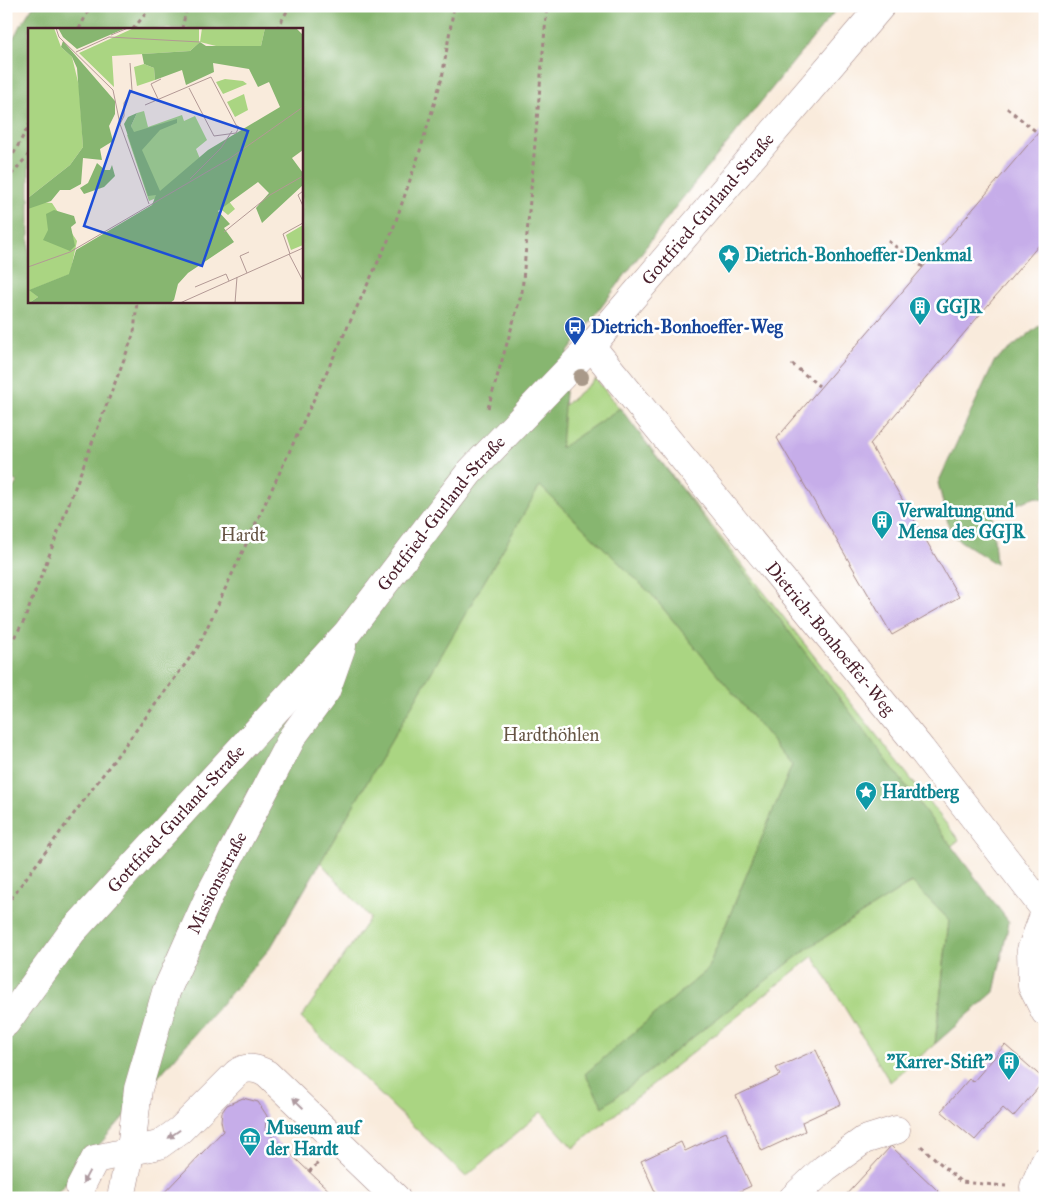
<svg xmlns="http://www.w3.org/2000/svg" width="1051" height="1204" viewBox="0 0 1051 1204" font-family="'IM FELL Great Primer',serif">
	<rect width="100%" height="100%" fill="#fff"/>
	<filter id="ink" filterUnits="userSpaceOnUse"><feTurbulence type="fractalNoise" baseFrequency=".02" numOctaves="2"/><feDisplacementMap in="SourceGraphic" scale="10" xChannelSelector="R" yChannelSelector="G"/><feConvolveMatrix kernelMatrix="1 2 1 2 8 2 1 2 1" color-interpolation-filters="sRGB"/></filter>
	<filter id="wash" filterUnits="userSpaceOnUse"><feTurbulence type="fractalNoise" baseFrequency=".0096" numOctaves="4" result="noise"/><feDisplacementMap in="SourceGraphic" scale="20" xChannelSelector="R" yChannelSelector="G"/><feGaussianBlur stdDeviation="1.12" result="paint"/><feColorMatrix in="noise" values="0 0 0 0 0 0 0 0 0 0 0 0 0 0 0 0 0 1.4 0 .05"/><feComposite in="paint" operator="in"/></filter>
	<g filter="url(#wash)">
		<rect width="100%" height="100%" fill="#f9ebdc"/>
		<!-- green -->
		<path fill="#aad582" stroke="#7a7a56" d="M596,379L959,840L884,899L913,882L949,920L935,1044L890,1082L813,956L573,1148L541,1112L466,1177L301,1018L370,918L6,508L525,438Z"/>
		<!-- forest -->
		<path fill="#87b670" stroke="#686a4e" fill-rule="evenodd" d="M33,6H839L677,205L568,352L561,448L620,408L1009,922L994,992L935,1044L949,920L912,882L808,948L603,1107L585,1074L707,970L792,765L652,595L540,486L271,947L53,1198H6V499L17,482L6,476V49ZM29,29H301V301H29Z
			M1045,321V500L1036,497L992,513L996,564L951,535L938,483L994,362Z"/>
		<g id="blocks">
			<!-- building -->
			<path fill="#c6ade9" d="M1045,125V238L870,444L959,597L892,635L777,438Z
				M1005,1045L1045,1080L1013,1117L1003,1108L975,1140L941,1111L969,1079L973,1082Z
				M816,1050L841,1104L802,1122L805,1131L762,1151L736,1096L780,1075L776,1068Z
				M243,1098L258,1102L267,1116L265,1130L337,1198H159L223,1131L221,1121L222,1112L227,1105Z
				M726,1132L751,1186L725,1198H658L641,1161L681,1142L685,1151Z
				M891,1146L938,1191L932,1198H843Z"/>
		</g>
	</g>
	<g filter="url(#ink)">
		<use href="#blocks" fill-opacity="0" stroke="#a28584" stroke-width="1"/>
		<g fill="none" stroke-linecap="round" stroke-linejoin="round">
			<!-- minor casing -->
			<g stroke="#a28584" stroke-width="29">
				<g id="minor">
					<path id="s1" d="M591,346L921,749L1045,910"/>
					<path d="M1045,912L1031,950L1032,986L1045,1012"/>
					<path id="s2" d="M6,1023L72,932L347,633L469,473L591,346L881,6"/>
					<path d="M82,1198L80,1188L95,1159L159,1145L180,1130L237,1073C246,1066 257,1068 267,1074L396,1198"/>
					<path id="s3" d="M121,1198L131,1149L138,1089L166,992L209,896L293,736L326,691L342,646"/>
					<path d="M793,1198L825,1168L864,1140L896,1130"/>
					<path d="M1035,1198L1034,1187L1045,1161"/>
				</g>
			</g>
			<!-- path -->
			<path stroke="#a28584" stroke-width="3" stroke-dasharray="4 4" stroke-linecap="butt" d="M79,29L91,6
				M133,29L152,6
				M182,29L187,6
				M277,29L290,6
				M1007,108L1038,133
				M6,168L29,125
				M6,181L29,154
				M888,241L923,267
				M792,364L819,386
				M488,408L522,292L547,6
				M6,651L24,621L134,333L137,301
				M6,905L198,647L392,232L419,154L442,78L454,6
				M921,1146L961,1182L1006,1186
				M309,1172L318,1163"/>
			<!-- minor -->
			<use href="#minor" stroke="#fff" stroke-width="28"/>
		</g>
		<!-- trees -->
		<circle fill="#a99989" cx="581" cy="377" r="8"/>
		<!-- one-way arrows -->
		<defs><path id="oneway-solid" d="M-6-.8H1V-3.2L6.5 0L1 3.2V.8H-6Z" transform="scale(1.25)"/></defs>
		<g fill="#ae9aa0">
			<use href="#oneway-solid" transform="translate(298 1103) rotate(-136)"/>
			<use href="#oneway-solid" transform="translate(174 1134) rotate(145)"/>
			<use href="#oneway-solid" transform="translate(86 1177) rotate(118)"/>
		</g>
	</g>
	<!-- icons -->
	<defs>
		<g id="sight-pin" transform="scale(1.125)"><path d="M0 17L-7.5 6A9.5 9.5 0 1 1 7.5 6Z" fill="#0f9aa8" stroke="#fff"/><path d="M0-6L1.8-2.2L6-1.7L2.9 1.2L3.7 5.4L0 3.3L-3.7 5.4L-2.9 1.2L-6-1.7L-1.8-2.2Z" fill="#fff"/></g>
		<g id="building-pin" transform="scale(1.125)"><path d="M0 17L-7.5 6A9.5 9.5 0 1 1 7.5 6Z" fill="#0f9aa8" stroke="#fff"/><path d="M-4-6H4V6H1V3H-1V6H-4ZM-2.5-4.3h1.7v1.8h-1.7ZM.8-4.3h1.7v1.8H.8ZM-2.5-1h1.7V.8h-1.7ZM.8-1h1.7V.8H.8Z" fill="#fff"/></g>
		<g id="bus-pin" transform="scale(1.125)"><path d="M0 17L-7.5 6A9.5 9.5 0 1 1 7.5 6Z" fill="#1a4fb4" stroke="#fff"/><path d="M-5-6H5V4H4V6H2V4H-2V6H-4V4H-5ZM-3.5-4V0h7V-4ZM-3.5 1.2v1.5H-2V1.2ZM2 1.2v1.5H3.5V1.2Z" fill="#fff"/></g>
		<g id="museum-pin" transform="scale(1.125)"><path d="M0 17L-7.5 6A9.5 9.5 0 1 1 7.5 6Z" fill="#0f9aa8" stroke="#fff"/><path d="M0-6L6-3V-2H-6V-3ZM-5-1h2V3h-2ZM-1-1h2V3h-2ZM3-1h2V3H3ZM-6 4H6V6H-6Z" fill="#fff"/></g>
	</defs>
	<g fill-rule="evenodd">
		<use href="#sight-pin" x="729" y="255"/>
		<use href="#building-pin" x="920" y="307"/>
		<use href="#bus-pin" x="575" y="327"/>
		<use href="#building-pin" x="882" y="521"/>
		<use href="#sight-pin" x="866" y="792"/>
		<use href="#building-pin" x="1009" y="1062"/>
		<use href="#museum-pin" x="250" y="1138"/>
	</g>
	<g text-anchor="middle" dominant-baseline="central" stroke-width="5" stroke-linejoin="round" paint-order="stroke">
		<!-- street labels -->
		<g font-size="18" fill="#4a1f2b" stroke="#fff">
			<text stroke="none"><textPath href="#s2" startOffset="1076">Gottfried-Gurland-Straße</textPath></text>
			<text stroke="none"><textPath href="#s2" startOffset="671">Gottfried-Gurland-Straße</textPath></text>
			<text stroke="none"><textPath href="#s1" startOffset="378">Dietrich-Bonhoeffer-Weg</textPath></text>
			<text stroke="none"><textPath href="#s2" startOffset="266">Gottfried-Gurland-Straße</textPath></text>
			<text stroke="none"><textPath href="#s3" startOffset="332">Missionsstraße</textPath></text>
		</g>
		<!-- culture labels -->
		<g font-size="18" font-weight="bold" fill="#0d838f" stroke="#fff" text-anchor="start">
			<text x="745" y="255">Dietrich-Bonhoeffer-Denkmal</text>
			<text x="936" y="307">GGJR</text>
			<text x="898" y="511">Verwaltung und<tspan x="898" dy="21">Mensa des GGJR</tspan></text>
			<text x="882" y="792">Hardtberg</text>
			<text x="993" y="1062" text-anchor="end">"Karrer-Stift"</text>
			<text x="266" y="1128">Museum auf<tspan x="266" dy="21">der Hardt</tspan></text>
		</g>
		<!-- transit labels -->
		<g font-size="18" font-weight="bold" fill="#164399" stroke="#fff" text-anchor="start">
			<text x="591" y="327">Dietrich-Bonhoeffer-Weg</text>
		</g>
		<!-- park labels -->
		<g font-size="18" fill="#675645" stroke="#fff">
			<text x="243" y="535">Hardt</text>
			<text x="551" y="735">Hardthöhlen</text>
		</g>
	</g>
	<!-- overview -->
	<g transform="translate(28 28)">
		<rect width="275" height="275" fill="#f9ebdc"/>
		<path d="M0,0H26L33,19L44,29L51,58L55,119L42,137L0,170ZM106,0H171V15L162,23L84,28L86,59L51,25ZM174,0H237L233,18H188L172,14ZM116,36L126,40L127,52L109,58L106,39ZM197,51L215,53L219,56L195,66L188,54ZM216,66L220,82L207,89L199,74ZM116,83L120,99L154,87L156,93L167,88L179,112L168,121L177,143L207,181L200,187L190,179L131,169L121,173L99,107L105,105L103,98L109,85ZM0,173L24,175L49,213L42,246L2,262L10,269L1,275ZM275,197V217L263,222L258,207Z" fill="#aad582"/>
		<path d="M30,0H98L49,21L35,9ZM237,0H268L275,7V122L264,130L275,145V157L234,195L228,180L241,165L230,154L190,183L202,196L196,200L206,214L160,245L150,256L146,272L142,275H1L10,269L1,262L41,246L48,222L124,177L128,167L120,168L96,96L100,89L109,85L103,98L106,104L149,91V95L132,102L114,122L132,163L180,122L252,79L241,54L230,59L221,41L185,35L186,44L158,57L154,42L127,52L126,40L116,36L114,26L162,23L172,14L178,18H233ZM35,13L87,73V86L81,98L85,113L72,121L74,132L55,130L53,156L42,162H32L23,173L0,181V170L42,137L55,119L49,40L44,29L33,19ZM69,135L77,142H82L84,137L87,148L76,159L56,166L52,160L60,155ZM26,182L46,188L48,195L43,199L47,218L42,223L15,212L20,202L18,186Z" fill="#87b670"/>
		<path fill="none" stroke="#b39995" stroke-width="1" d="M28,0L31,9L85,62L92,96L121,176M83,7L100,0M48,24L81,9L172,14M161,60L186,108L208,105L211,99L208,97M131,73L123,56L133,51M117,77L183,49L208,97M92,96L96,88V75L104,62L102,35M162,151L193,120L204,103M275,163L270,167L275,178M196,204L242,167L275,148M261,226L275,253M262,226L255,206L275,195M0,239L42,224L201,131L275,79M219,245L212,228L221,224M167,259L198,246L201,253M152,275L275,220M207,275L209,249"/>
		<path fill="#1d4ed8" fill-opacity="0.15" stroke="#1d4ed8" stroke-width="2.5" d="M102,63L220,103L174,238L56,198Z"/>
		<rect width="275" height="275" fill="none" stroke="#4a1f2b" stroke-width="2.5"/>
	</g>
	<!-- margin -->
	<rect width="1051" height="1204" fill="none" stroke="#fff" stroke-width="25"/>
</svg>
